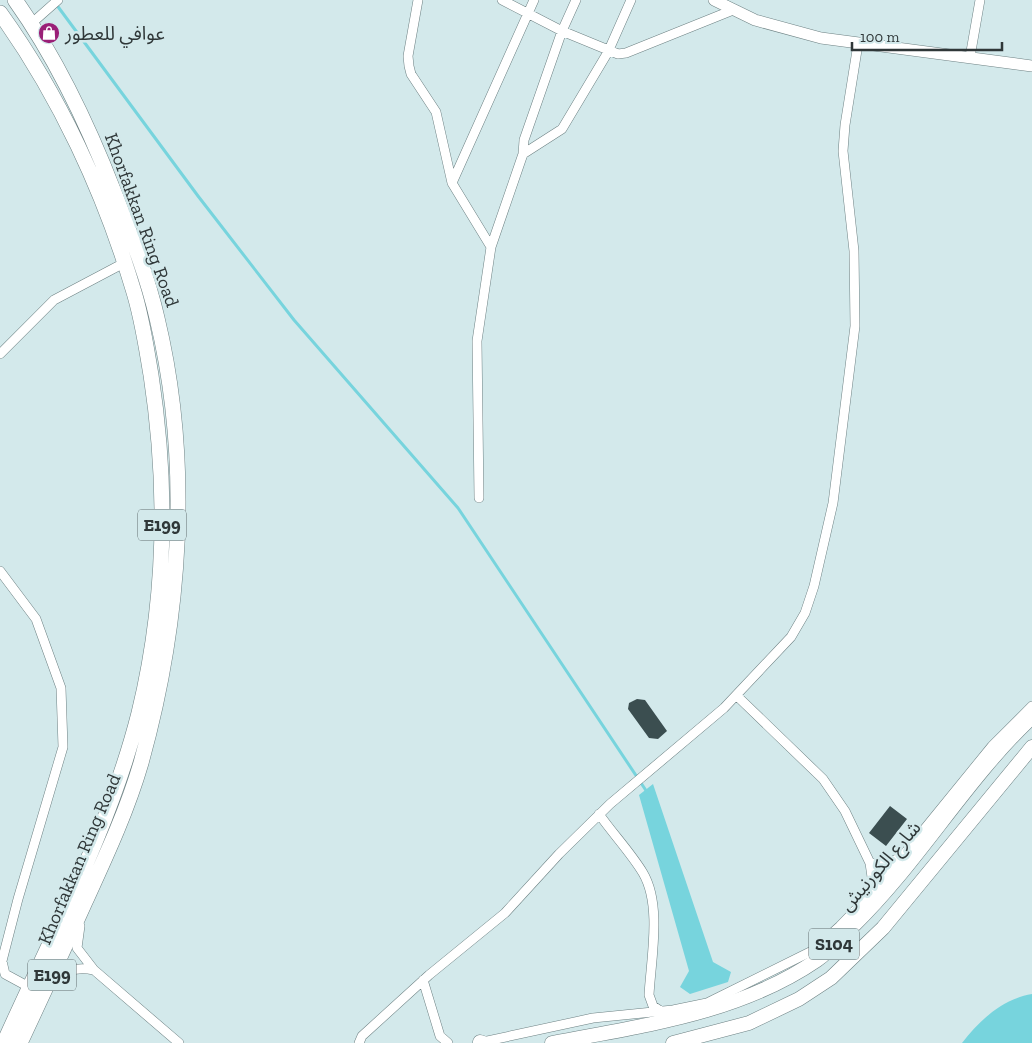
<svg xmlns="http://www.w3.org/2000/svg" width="1032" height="1043" viewBox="0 0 1032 1043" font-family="'Zilla Slab','Noto Sans Arabic',serif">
	<rect width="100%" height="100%" fill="#d3e9eb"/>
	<!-- water -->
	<path fill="#77d4dd" d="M653,784L713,962L731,972L728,982L690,994L680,987L689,971L639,795Z
		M1032,994V1043H962C980,1020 1002,999 1032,994Z"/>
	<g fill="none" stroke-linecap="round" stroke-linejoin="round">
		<!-- stream -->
		<path stroke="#77d4dd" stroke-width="3" d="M56,4L198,196L294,320L458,508L647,792"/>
	</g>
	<!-- building -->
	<path fill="#3b4e50" d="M637,699L645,700L667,731L658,739L649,738L628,709L629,703Z
		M890,806L907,819L886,846L869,833Z"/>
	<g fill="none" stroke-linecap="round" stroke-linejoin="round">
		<!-- minor casing -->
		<g stroke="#6d8183" stroke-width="10">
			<path id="minor" d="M418,0L408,56L409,66L411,74L436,112L452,183L491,247L523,154L524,140L562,31L576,0
				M502,0L562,31L618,54L626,53L733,10
				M32,23L58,0
				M970,57L980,0
				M523,154L562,129L608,52L631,0
				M452,183L534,0
				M0,354L54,300L124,263
				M479,498L477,341L491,247
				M0,571L36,619L61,688L63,747L18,899L2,961L5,974L29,987
				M737,696L823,779L845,811L870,863
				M599,814C613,834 631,853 643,873C662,905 651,959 649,995L653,1006L662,1012
				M874,891L870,863L883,865L899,858
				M94,970L179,1043
				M423,980L440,1036L448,1043
				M51,984C66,971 74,966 94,970L77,948L80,926
				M359,1043L362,1036L429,975L505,913L559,854L610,804L724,708L791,637L805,613L814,586L833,503L855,326L854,251L843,151L845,125L858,44
				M478,1043L593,1018L673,1010L707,1003L812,951L840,926L874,891L992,746L1032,706"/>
		</g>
		<!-- tertiary casing -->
		<g stroke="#6d8183" stroke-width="12">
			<path id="tertiary" d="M714,0L755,20L821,38L1032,66"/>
		</g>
		<!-- primary casing -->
		<g stroke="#6d8183" stroke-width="15">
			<path id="primary" d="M480,1042L483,1043
				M552,1043C644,1025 738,1014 817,960C830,951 841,937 853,926C919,862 965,780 1032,717
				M673,1043L749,1023L799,999L831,978L883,928L1032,747"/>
		</g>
		<!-- trunk casing -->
		<g stroke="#6d8183" stroke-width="16">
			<path id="trunk" d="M15,0C57,59 88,125 114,192C130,233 147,274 157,318C192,463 181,620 141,763C127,811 106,856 85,902C64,949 42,996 20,1043
				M0,13C59,95 104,192 133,289C142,317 146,346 151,375C168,487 166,602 139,713C110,828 52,935 4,1043"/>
		</g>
		<!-- minor -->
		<use href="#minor" stroke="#fff" stroke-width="9"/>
		<!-- tertiary -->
		<use href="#tertiary" stroke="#fff" stroke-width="11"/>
		<!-- primary -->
		<use href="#primary" stroke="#fff" stroke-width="14"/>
		<!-- trunk -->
		<use href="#trunk" stroke="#fff" stroke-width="15"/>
	</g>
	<!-- icons -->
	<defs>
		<g id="shop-disc" transform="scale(1.125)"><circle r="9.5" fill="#9a1f77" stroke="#d3e9eb"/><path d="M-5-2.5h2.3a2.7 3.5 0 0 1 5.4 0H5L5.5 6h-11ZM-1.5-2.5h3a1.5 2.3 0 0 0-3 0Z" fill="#fff"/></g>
	</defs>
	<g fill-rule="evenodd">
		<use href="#shop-disc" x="49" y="33"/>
	</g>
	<g text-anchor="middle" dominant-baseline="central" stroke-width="5" stroke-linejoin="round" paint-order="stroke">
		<!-- shield labels -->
		<g fill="#d3e9eb" stroke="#606c6e" stroke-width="1">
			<rect x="138" y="509.5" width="48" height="31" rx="4"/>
			<rect x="809" y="928.5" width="50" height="31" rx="4"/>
			<rect x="28" y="959.5" width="48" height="31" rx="4"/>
		</g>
		<g font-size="18" font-weight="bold" fill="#2f3738">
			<text x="162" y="525">E199</text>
			<text x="834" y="944">S104</text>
			<text x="52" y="975">E199</text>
		</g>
		<!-- poi labels -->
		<g font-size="19" fill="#2f3738" stroke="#d3e9eb" text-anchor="start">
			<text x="65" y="33">عوافي للعطور</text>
		</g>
		<!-- street labels -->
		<g font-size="19" fill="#2f3738" stroke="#d3e9eb">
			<text transform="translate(142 220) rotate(70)">Khorfakkan Ring Road</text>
			<text transform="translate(79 859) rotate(-67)">Khorfakkan Ring Road</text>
			<text transform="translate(880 866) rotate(-49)">شارع الكورنيش</text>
		</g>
	</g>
	<!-- scale -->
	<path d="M852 42v8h150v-8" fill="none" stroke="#2f3738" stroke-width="2.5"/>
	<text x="860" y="42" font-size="15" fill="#2f3738" stroke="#d3e9eb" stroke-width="4" paint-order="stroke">100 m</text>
</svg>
